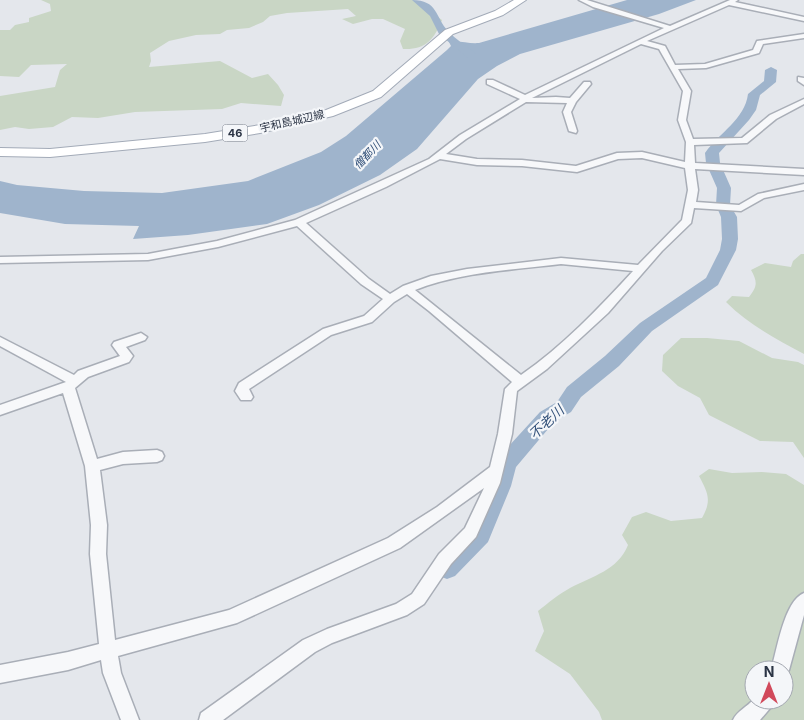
<svg xmlns="http://www.w3.org/2000/svg" width="804" height="720" viewBox="0 0 804 720" font-family="Inter,'Noto Sans JP',sans-serif">
	<rect width="100%" height="100%" fill="#e4e7ec"/>
	<!-- green -->
	<path fill="#c9d6c5" fill-rule="evenodd" d="M41,0H413L442,20C434,40 425,50 403,49L400,41L405,29L383,19H372L353,24L342,19L356,16L348,9L287,13L270,16L263,22L249,28L227,30L220,34L196,35L169,41L150,53L151,61L149,67L220,61L252,78L268,74L278,85L284,95L281,106L241,103L222,109L135,112L98,118L72,117L53,127L29,129L15,127L0,130V96L55,87L60,70L67,64L31,65L19,77L0,76V30H10L15,25L29,22V18L51,11L50,4Z
		M801,254H804V354C776,339 749,325 726,302L732,296L749,297C757,287 758,282 751,270L765,263L791,267L793,261Z
		M681,338H707L739,341L772,358L798,362L804,365V458L793,442L760,441L709,415L700,398L678,386L662,371L663,355Z
		M709,469L732,473L762,472L786,474L804,485V720H602L599,712L570,674L535,651L544,631L538,611C548,603 559,594 570,588C593,576 618,570 628,545L622,535L632,517L646,512L671,521L702,518C712,500 708,493 699,476ZM754,670H784V700H754Z"/>
	<!-- water -->
	<path fill="#9fb4cc" d="M627,0H696L659,14L520,54L497,66L478,79L417,149L380,175L319,205L267,224L188,235L133,239L139,226L65,224L0,213V181L17,185L84,191L162,193L248,181L321,152L346,136L447,50L451,46L449,42C459,40 468,44 479,43Z"/>
	<g fill="none" stroke-linecap="round" stroke-linejoin="round">
		<!-- river -->
		<path fill="#9fb4cc" fill-rule="evenodd" d="M412,0C438,0 435,17 448,31C456,40 467,46 476,54L478,56L476,58H468L439,34L430,16Z
			M771,67L777,70L776,82L760,95L756,110L749,120L719,153L720,163L731,188L730,205L737,217L738,239L736,250L720,281L718,285L652,331L619,366L581,397L571,412L554,422L516,467L511,486L488,542L455,576L447,579L439,576L435,568L439,560L471,529L498,458L540,412L557,402L567,387L605,356L640,323L706,278L720,250L722,239L721,217L716,205L717,188L706,163L705,153C719,133 745,119 748,94L764,81L765,70Z"/>
		<!-- street casing -->
		<g stroke="#a9aeb7" stroke-width="3">
			<path id="street" d="M579,0H587L670,26L730,0H738L735,2L804,17V21L729,5L647,41L665,46L675,65L705,64L753,50L757,41L804,34V38L763,44L759,53L706,68L678,69L691,91L686,120L693,139L742,138L770,115L804,99V104L776,119L747,143L694,145L695,163L804,169V175L695,169L698,190L696,202L739,205L758,194L804,184V190L764,198L741,211L694,208L691,223L662,251L608,313L547,369L517,391L512,434L500,483L476,537L451,564L424,604L407,615L332,643L315,652L223,720H199L201,713L303,640L327,629L396,604L412,594L439,554L465,528L484,488L400,548L237,623L118,656L121,673L139,720H121L103,673L101,660L68,670L0,683V665L68,652L99,644L90,554L91,525L85,466L63,393L0,415V405L66,382L0,346V337L74,375L78,371L120,356L112,345L114,342L141,333L147,337L145,340L126,347L133,356L129,362L88,377L75,388L97,459L123,452L157,450L162,452L164,456L162,460L157,462L123,464L100,470L107,525L106,554L115,640L229,610L388,538L437,507L490,467L498,434L505,389L512,382L429,311L407,294L394,302L372,322L331,335L249,389L253,397L251,400H241L235,391L239,383L323,329L364,316L383,299L361,284L297,226L218,247L148,260L0,263V257L148,254L217,241L295,220L429,159L460,135L520,99L487,84V80H493L525,95L664,28L593,7ZM641,44L659,49L683,91L678,120L686,142L685,162L642,152L617,153L576,166L522,160L477,159L446,154L466,139L526,102L567,103L563,112L569,131L576,133L577,131L571,112L576,102L591,84L590,82H584L570,98L556,97L532,98ZM642,158L685,168L688,190L682,220L638,265L561,258L467,269L431,276L403,286L390,294L369,279L306,223L386,187L440,159L477,165L522,166L577,172L618,159ZM561,264L633,271C599,308 563,346 521,375L415,290C461,272 512,270 561,264Z
				M798,77L804,78V85L798,81Z
				M804,593V615L789,670L784,677V670H771C777,650 784,601 804,593Z
				M754,699L775,700L772,706L760,720H733C737,711 747,707 754,699Z"/>
		</g>
		<!-- primary casing -->
		<g stroke="#a3abb8" stroke-width="2">
			<path id="primary" d="M514,0H526L503,15L453,34L381,97L333,116L260,133L205,142L50,157L0,156V148L50,149L205,134L260,125L326,110L373,91L445,30L495,11Z"/>
		</g>
		<!-- street -->
		<use href="#street" fill="#f7f8fa" fill-rule="evenodd"/>
		<!-- primary -->
		<use href="#primary" fill="#fff" fill-rule="evenodd"/>
	</g>
	<g text-anchor="middle" dominant-baseline="central" stroke-width="4.5" stroke-linejoin="round" paint-order="stroke">
		<!-- far-street labels -->
		<g font-size="11" fill="#2b3445" stroke="#f4f6f9">
			<text transform="translate(292 121) rotate(-13)">宇和島城辺線</text>
		</g>
		<!-- shield labels -->
		<rect fill="#f4f6f9" stroke="#676e7b" stroke-width="1" x="222.5" y="124.5" width="25" height="17" rx="4"/>
		<g font-size="11" font-weight="bold" fill="#2b3445">
			<text x="235" y="133">46</text>
		</g>
		<!-- far-water labels -->
		<g font-size="11" font-style="italic" fill="#34527a" stroke="#f4f6f9">
			<text transform="translate(367 155) rotate(-46)">僧都川</text>
		</g>
		<!-- water labels -->
		<g font-size="14" font-style="italic" fill="#34527a" stroke="#f4f6f9">
			<text transform="translate(546 422) rotate(-43)">不老川</text>
		</g>
	</g>
	<!-- north arrow -->
	<g transform="translate(769 685)"><circle r="24" fill="#f4f6f9" stroke="#a4a8b1"/>
	<path d="M0-4L9 19L0 12L-9 19Z" fill="#d1495b"/>
	<text y="-8" font-size="14" font-weight="bold" text-anchor="middle" fill="#2b3445">N</text>
	</g>
</svg>
